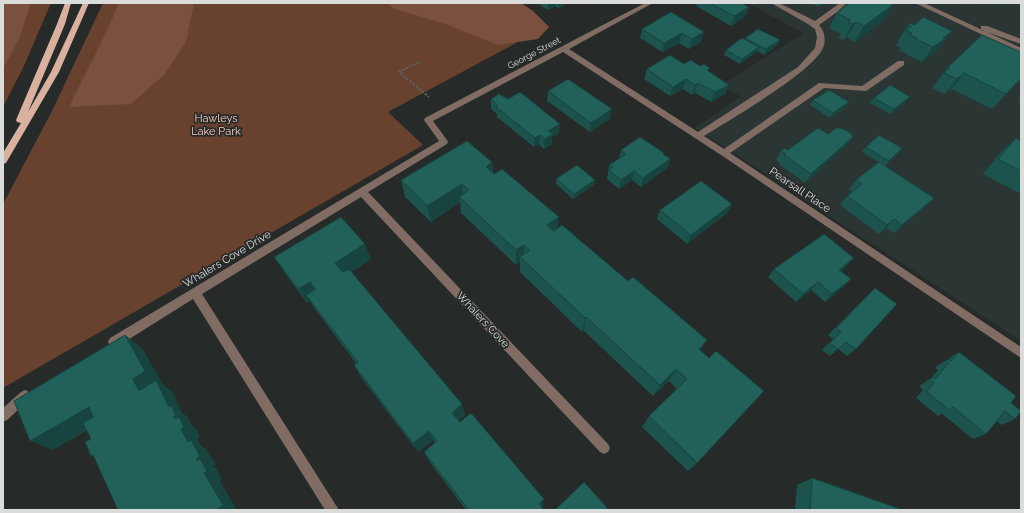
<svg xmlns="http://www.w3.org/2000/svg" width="1024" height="513" viewBox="0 0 1024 513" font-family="Raleway,sans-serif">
	<rect width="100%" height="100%" fill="#262a29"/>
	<!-- built -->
	<path fill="#2b3634" d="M747,3H1021V341L695,128L741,97L722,85L803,33Z"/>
	<!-- green -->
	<path fill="#69412f" d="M3,3H51L23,68L3,107Z
		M103,3H512L544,26L516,43L388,112L423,145L3,388V204L51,113Z"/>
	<!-- forest -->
	<path fill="#7b503e" d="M3,3H31L20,36L3,69Z
		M119,3H194L186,42L164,75L131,104L69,107C86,72 104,39 119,3Z
		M387,3H521L533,11L549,27L538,39L498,45L448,25L395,9Z"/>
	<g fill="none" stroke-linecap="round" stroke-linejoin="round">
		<!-- path -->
		<path stroke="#5d6060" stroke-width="2" stroke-dasharray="2.5 1.5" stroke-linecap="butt" d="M419,62L399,72L429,97"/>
		<!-- minor -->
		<path fill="#816c64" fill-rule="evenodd" d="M645,3H653L569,49L698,132L798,67L815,48L817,37L815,29L808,24L771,3H779L815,21L840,3H847L837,12L819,25C825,31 826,41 823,48C813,72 729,120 704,136L724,149L819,83L862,86L898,61H904V65L866,91L824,88L730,153L1021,347V358L721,155L563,52L433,121L447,140L448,142L447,144L368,192L608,444L610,448L608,452L604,454L600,452L361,197L202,294L339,510H325L193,299L118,346L114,347L110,346L108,342L110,338L439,141L424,120L425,118Z
			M915,3H924L1021,48V53Z
			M981,26H987L1021,39V44L981,30Z
			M25,390L29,392L31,396L29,400L7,420L3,422V408L21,392Z"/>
		<!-- major -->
		<path fill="#dab09e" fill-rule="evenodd" d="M65,3H71L65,24L28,112L51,72L83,3H89L59,72L6,163L3,164V153L21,123L17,122L16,120L57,24Z"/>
	</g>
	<!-- wall -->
	<path fill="#1c534d" d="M537,3H564V6L559,8L555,6L548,10Z
		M697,3H741L749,7L745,17L731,26L696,6Z
		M810,3H825L819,7Z
		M894,3L884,20L855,42L847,37L844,40L839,38L841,34L829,28L837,13Z
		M963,3H971L968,5Z
		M671,12L701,42L689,49L679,43L662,52L640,38L642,29Z
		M911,23L941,46L933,54L922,62L905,54L906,53L899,50L901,48L896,46L899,41H898L908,25Z
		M745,38L780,40L777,45L764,55L757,51L756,52L740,64L724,55L726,50L744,40Z
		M684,64L700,66L729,85L725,94L711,102L695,93L692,95L683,89L670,96L644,79L647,69Z
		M948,67L1021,79L992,109L951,89L945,94L932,88Z
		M548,91L610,119L590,132L547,101Z
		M874,98L906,102L891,114L870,103Z
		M1021,98V103L1018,102Z
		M491,99L559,133L552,137V144L544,149L539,144L534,147L497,117V114L491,109Z
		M813,100L849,102L846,108L830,118L810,105Z
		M828,134L853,137L846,146L805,183L779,164L780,163L776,160L781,151L788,150Z
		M1016,138L1021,141V194L983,174L1000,153Z
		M866,147L902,148L898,153L885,166L934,198L925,207L894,233L886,228L879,234L840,205L847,196L852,191L849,189L856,180L879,162L862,152Z
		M621,150L664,153V155L670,159L667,168L641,187L632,180L619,189L607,179L609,165L619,159Z
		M492,162L493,173L700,350L697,463L688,471L642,427L649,416L677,389L669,381L653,396L583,330L582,332L520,272V262L516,265L461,213L460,202L431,222L405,197L401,180Z
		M556,179L594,185L573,199L556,184Z
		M732,204L727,213L687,244L657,219L660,210Z
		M274,257L371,259L351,272L465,415L458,421L543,506L542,507L544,510H466L429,461L424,452L435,443L433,440L418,452L361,377L354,365L356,363L315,309L310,301L307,303L284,272Z
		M846,267L841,271L851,279L843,287L825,302L811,290L796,302L768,277L774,269Z
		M875,288L856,349L847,356L838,349L830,356L822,350L833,339L828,335Z
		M959,352L1011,403L1015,419L1002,425L996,421L986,434L973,439L942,414L938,416L916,398L923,390L919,386L931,378L938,370L935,368L937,366Z
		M812,478L903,510H795L797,485Z"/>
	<!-- shaded-wall -->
	<path fill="#17443f" d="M551,3H555V6L548,10V4Z
		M559,3H564V6L559,8Z
		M821,3H825L819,7Z
		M893,3H894L884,20L855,42L864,26Z
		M749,7L745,17L731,26L734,16Z
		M856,22L847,37L844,40L852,24Z
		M952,31L941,46L933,54L922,62L933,47Z
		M704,32L701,42L689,49L692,39Z
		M682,33L679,43L662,52L664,43Z
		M780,40L777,45L764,55L766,49Z
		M759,47L756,52L740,64L742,59Z
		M964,73L951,89L945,94L957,79Z
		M686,79L683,89L670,96L673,87Z
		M698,83L695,93L692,95L695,85Z
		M729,85L725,94L711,102L715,92Z
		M910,97L906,102L891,114L894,109Z
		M849,102L846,108L830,118L833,113Z
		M612,109L610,119L590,132L591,123Z
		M560,124L559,133L552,137V144L544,149L545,139L548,131Z
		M540,135L539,144L534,147L535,138Z
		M853,137L846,146L805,183L811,174Z
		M902,148L898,153L885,166L889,161Z
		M670,159L667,168L641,187L643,178Z
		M492,162L493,179L486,167Z
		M634,171L632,180L619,189L621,180Z
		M595,180L594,185L573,199L574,194Z
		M462,184L463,200L459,197L460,202L431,222L427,206Z
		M934,198L925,207L894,233L902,225Z
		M732,204L727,213L687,244L691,235Z
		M559,217L557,233L546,241L547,225Z
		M894,219L886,228L879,234L887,225Z
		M365,244L371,259L342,278L335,263Z
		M524,245L523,260L520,257V262L516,265V250Z
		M854,258L846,267L832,278L839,270Z
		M851,279L843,287L825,302L832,294Z
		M310,282L318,296L306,295L310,301L307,303L298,289Z
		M818,282L811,290L796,302L803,294Z
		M586,317L583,330L582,332L585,318Z
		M125,335L142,348L162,383H161L172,391L182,413L187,416L192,425V426L195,427L200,437L197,438L201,446L206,449L216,465L213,467L216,468L222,479L220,481L237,510H217L204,473L175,419L173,417L139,391L133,379Z
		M707,340L699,353V349Z
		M676,369L669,381L653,396L660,385Z
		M462,404L465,415L455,423L452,413Z
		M89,407L109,418L53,450L30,441Z
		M429,431L433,440L418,452L413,443Z
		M544,499L543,506L538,510L539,504Z"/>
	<!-- building -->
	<path fill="#21615a" stroke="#17443f" d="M710,3H741L749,7L734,16Z
		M849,3H893L891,4L893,5L864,26L856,22L852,24L848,22L851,20L837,13Z
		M671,12L704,32L692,39L682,33L664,43L642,29Z
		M923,17L952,31L943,38L945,39L933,47L916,39L917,38L910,35L912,33L906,31L911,26L908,25L911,23L915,25Z
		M758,29L780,40L766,49L745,38Z
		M982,35L1021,52V78L1006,94L964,73L957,79L944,73L950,68L948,67Z
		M742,38L759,47L742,59L726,50Z
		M670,55L684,64L691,60L700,66L704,64L710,68L707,70L729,85L715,92L698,83L695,85L686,79L673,87L647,69Z
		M568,79L612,109L591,123L548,91Z
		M890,85L910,97L894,109L874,98Z
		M829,90L849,102L833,113L813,100Z
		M520,92L560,124L548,131L553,134L545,139L540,135L535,138L496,107L498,106L491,99L499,94L508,99Z
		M818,128L828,134L836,128H841L851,133L853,137L811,174L784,155L786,154L781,151L785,148L788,150Z
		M879,135L902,148L889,161L866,147Z
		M640,137L664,153L663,154L670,159L643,178L634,171L621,180L609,170L613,167L609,165L626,154L621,150Z
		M1016,138L1021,141V171L998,159Z
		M467,141L492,162L486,167L494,174L502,169L559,217L547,225L554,231L562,225L628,281L633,277L707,340L699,349L709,358L716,351L764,391L697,463L649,416L687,379L676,369L660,385L586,317L585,318L520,257L530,250L524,245L516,250L459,197L469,190L462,184L427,206L401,180Z
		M879,162L934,198L902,225L894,219L887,225L847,196L862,184L856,180Z
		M577,165L595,180L574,194L556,179Z
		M701,181L732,204L691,235L660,210Z
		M341,217L365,244L335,263L343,272L349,269L462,404L452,413L460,422L471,413L544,499L539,504L544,510H469L424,452L437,441L429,431L413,443L354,365L358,362L306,295L316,289L310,282L298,289L274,257Z
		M824,234L854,258L839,270L851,279L832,294L818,282L803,294L774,269Z
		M875,288L897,304L856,349L846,342L838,349L830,343L841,332L836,328Z
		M125,335L145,371L133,379L139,391L156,380L169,407L171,405L176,415L173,417L175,419L179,417L184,427L181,429L188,442L191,440L200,456L196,459L198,461L200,459L207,471L204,473L223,505L217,510H118L93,455L91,456L85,442L91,439L83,423L93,417L89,407L30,441L14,401Z
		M959,352L1016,396L1011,403L1021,411L1015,419L1005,411L986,434L953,407L949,410L927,392L934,383L930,379L933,377L935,379L949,363L946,361L948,359L951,361Z
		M812,478L903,510H810Z
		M584,482L609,510H555Z"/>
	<g text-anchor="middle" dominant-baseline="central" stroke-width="3.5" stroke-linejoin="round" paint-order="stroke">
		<!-- far-street labels -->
		<g font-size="9" fill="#dadcdc" stroke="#262a29">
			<text transform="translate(534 53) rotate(-28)">George Street</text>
		</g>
		<!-- park labels -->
		<g font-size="11" fill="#fed1be" stroke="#262a29">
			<text x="216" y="118">Hawleys<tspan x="216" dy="13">Lake Park</tspan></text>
		</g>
		<!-- street labels -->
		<g font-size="11" fill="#dadcdc" stroke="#262a29">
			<text transform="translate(800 190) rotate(34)">Pearsall Place</text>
			<text transform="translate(227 259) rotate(-31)">Whalers Cove Drive</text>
			<text transform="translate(483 320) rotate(47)">Whalers Cove</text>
		</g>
	</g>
	<!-- border -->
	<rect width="1024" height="513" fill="none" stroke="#dadcdc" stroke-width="8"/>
</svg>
